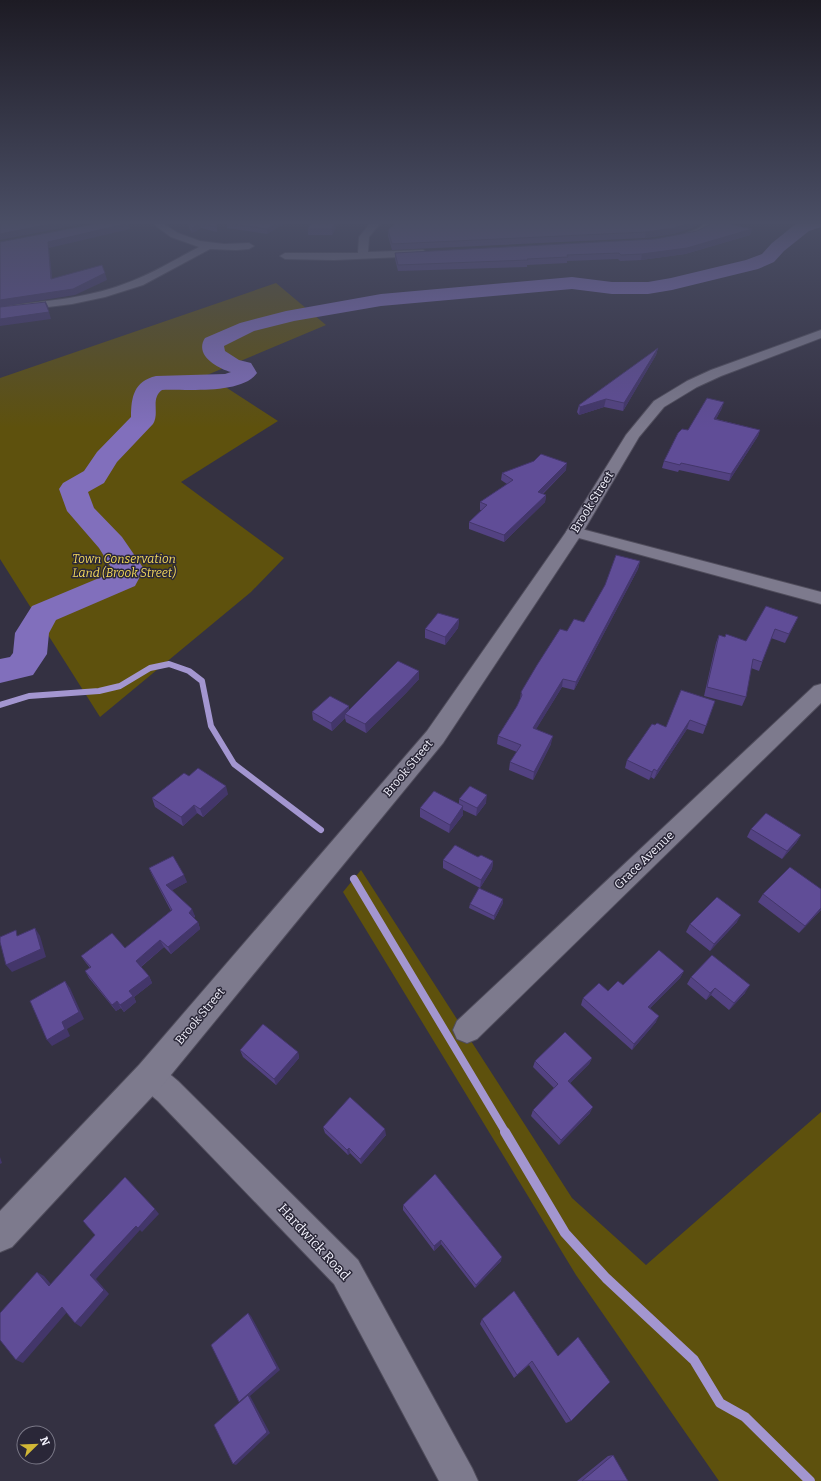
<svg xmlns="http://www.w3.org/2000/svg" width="821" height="1481" viewBox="0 0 821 1481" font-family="Bitter,serif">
	<rect width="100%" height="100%" fill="#343142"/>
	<!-- green -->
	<path fill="#5e510d" d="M276,283L326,325L207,375L278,421L181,482L284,558L251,592L100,717L0,559V378Z
		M361,870L572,1198L646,1265L821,1112V1481H719L576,1275L343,892Z"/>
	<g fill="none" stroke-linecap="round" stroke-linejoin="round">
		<!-- stream-far2 -->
		<path stroke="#a396d0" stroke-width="6" d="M0,705L29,696L99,691L120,686L150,668L169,664L189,671L202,681L211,726L234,764L321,830"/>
		<!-- stream-far1 -->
		<path stroke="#a396d0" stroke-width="8" d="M354,879L506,1133"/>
		<!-- stream -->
		<path stroke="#a396d0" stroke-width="10" d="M505,1132L565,1233L606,1278L694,1360L720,1403L745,1417L810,1481"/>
		<!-- river -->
		<path fill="#816fbc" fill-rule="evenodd" d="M807,221H821V227L809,231L784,251L774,262L758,269L672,290L648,294H612L572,289L381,306L294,321L254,331L224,346L225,351L239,360L251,363L257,373C242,395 186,389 162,390C150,399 160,413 153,424L117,462L104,483L88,492L94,508L122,537L144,569L135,586L56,620L49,633L47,654L33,675L0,683V659L10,657L13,653L15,633L32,606L111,573L112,569L99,548L67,511L59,489L63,483L84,471L97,452L131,417C131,397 134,381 156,376L225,374L231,372C217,368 194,355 205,338L240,323L286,311L381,294L572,277L612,282H648L671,278L746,260L762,254L772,243L797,223Z"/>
		<!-- minor casing -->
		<g stroke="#504d5c" stroke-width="2">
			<path id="minor" d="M149,221H159L178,233L200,241L224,244L249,243L254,246L249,249L236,250L210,249L143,285L105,297L72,304L0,313V307C41,301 85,299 124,284C150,275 174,260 199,247L171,237Z
				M372,221H382L369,237L368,252L423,250L428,253L423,256L334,260L285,259L280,256L285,253H358L359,237Z
				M709,221H720L703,233L684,239L679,236L697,229Z
				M574,527L821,592V604L568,535L566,532L568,529Z
				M821,684V703L477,1039L467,1043L457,1039L453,1030L457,1021L814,686Z
				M150,1062L160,1066L178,1081L358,1260L472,1468L478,1481H439L334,1284L158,1101L140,1086L136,1076L140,1066Z"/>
		</g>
		<!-- tertiary casing -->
		<g stroke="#504d5c" stroke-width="2">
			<path id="tertiary" d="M821,330V338L721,376L697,387L664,407L639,437L583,532L443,743L161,1087L12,1247L0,1252V1211L139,1065L427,731L566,532L626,435L654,401L687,381L711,370Z"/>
		</g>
		<!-- minor -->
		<use href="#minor" fill="#7d7a8d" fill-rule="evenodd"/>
		<!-- tertiary -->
		<use href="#tertiary" fill="#7d7a8d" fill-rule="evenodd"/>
	</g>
	<!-- wall -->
	<path fill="#534282" d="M186,221H217V232L201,228L192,233Z
		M288,221L267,234L227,228V223Z
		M339,221L332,235H308V229Z
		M398,221H701V223L691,228L673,234L645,238L392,250L388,236V230Z
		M749,221H771L767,224Z
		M752,229L750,235L685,254L641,260L620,261L618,259L567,261V263L527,265V267L398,271L395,259V253L655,239Z
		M658,348L656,355L623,411L604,407L579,415L577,412L579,405Z
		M722,408L716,419L760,430L758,436L729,481L679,470L678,472L662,468L664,461L688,430Z
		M566,470L543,494L546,495L545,502L504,542L469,529V522L482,510H480V502L507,484L501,480L502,473Z
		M640,561L638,569L574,690L562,687L536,729L551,744L533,780L509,770L510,762L517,752L497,744L498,736L517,706L520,700L521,692L567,631L584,622Z
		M798,617L785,643L771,638L759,671L751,668L746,697L742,706L704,696L716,643L719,635L725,637L746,641Z
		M459,619L458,628L445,645L425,638V629Z
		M419,671V679L406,693L366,733L346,722L345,718L332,731L313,720L312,712L349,710Z
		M715,701L703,734L687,729L654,779L651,777L649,780L625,768L627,760L655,725L666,727Z
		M189,776L228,794L203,817L197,813L183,826L155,807L152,798Z
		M459,799L486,803L476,816L463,810V815L449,833L420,817V808L459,804Z
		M751,829L801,835L796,843L782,859L747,837Z
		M478,857L493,861L492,869L480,888L443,868V860Z
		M149,868L187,882L172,890L195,916L194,918L198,922L200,929L171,954L164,947L141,967L149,976L152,983L134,997L136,1002L124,1012L121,1008L116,1011L89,978L85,971L90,968L86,963L81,956L125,948L171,911L152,875Z
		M763,894L821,910L799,933L758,902Z
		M503,903L494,920L469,908L470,904Z
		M737,922L710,951L686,932L690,924Z
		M684,971L680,978L650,1008L656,1022L632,1050L581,1005L583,998L608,991L623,985Z
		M691,977L745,993L729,1010L711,995L706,1000L687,984Z
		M240,1050L298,1052L299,1058L276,1085L243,1057Z
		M592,1058L589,1064L570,1083L590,1113L559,1145L531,1116L533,1110L554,1088L533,1067L535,1061Z
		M323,1127L386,1135L361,1164L350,1153L348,1155L325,1133Z
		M403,1205L501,1261L475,1288L441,1244L434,1251L403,1210Z
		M514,1291L571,1421L566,1423L529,1365L514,1378L480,1324L482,1319Z
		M613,1455L628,1481H577L608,1456Z"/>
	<!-- shaded-wall -->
	<path fill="#43366a" d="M66,221H98L0,240V234Z
		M279,221H288L267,234V229Z
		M336,221H339L332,235V229Z
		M695,221H701V223L691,228L673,234L645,238L646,232Z
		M129,223L130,229L49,248L53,286L51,279L48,242Z
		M200,223L201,228L192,233V228Z
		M752,229L750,235L685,254L641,260L642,254Z
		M105,273L107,280L75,295L0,307V300Z
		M45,302H46L49,308L47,309Z
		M49,312L51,319L0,326V319Z
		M658,348L656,355L623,411L624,403Z
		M606,399L604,407L579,415L580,407Z
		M724,402L722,408L713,425L714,419Z
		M760,430L758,436L729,481L731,474Z
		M567,463L566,470L537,499L538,492Z
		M546,495L545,502L504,542V535Z
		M640,561L638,569L574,690L576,682Z
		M798,617L785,643L789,634Z
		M459,619L458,628L445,645V637Z
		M419,671V679L406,693L366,733L365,724Z
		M563,679L562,687L532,736L533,728Z
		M349,706V715L345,714V718L332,731L331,723Z
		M690,720L687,729L654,779L657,771Z
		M553,736L551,744L533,780L534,772Z
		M654,769L651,777L649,780L652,772Z
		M226,786L228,794L203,817L200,809Z
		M487,795L486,803L476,816L477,808Z
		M194,805L197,813L183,826L181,817Z
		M463,806V815L449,833L450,825Z
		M801,835L796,843L782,859L787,851Z
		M493,861L492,869L480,888L481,880Z
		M184,875L187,882L169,892L166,885Z
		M503,899V903L494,920V916Z
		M821,908V910L799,933L805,926Z
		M192,909L195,916L191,920L189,913Z
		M741,915L737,922L710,951L714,944Z
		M198,922L200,929L171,954L168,947Z
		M35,928L40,936L46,957L12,972L6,965Z
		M160,940L164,947L139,968L136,961Z
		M684,971L680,978L645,1013L648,1007Z
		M149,976L152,983L134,997L136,1002L124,1012L120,1005L129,991Z
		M65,981L70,988L84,1019L67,1029L70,1036L52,1046L47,1040L62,1022Z
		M750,985L745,993L729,1010L734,1003Z
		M715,988L711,995L706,1000L710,993Z
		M117,1001L121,1008L116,1011L112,1005Z
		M659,1016L656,1022L632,1050L634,1044Z
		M298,1052L299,1058L276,1085L274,1079Z
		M592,1058L589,1064L566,1087L568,1081Z
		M593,1107L590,1113L559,1145L561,1140Z
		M385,1129L386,1135L361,1164L360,1159Z
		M349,1148L350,1153L348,1155L347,1150Z
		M0,1157L2,1163L0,1164Z
		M155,1209L159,1214L142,1232L138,1228Z
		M136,1226L140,1230L96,1279L109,1294L81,1327L75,1323L90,1275Z
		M441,1240V1244L434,1251V1246Z
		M502,1257L501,1261L475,1288L476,1285Z
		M37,1272L44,1276L55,1289L49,1286Z
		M62,1307L68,1311L23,1363L16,1360Z
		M248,1313L251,1316L280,1370L250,1396L270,1433L236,1465L233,1464L243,1404Z"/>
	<!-- building -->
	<path fill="#604d97" stroke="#43366a" d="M0,221H66L0,234Z
		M109,221H126L129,223L48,242L51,279L102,265L105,273L73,289L0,300V242Z
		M188,221H216V227L200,223L192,228Z
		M232,221H279L267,229L227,223Z
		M312,221H336L332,229H308Z
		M398,221H695L674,228L646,232L392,244L388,230Z
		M717,221L752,229L687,248L642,254L621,255L619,253L567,255L568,257L527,259L528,260L398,265L395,253L655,239L697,231Z
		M45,302L49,312L0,319V307L46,302Z
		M658,348L624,403L606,399L580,407L579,405Z
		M707,398L724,402L714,419L760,430L731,474L681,463L680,465L664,461L678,433L682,429L688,430Z
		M541,454L567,463L538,492L546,495L504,535L469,522L487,505L480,502L513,480L502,473L534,461Z
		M616,555L640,561L576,682L563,679L533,728L553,736L534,772L510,762L521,745L498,736L517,706L522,695L521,692L537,665L560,629L567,631L574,619L584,622L605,585Z
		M766,606L798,617L789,634L775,629L762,662L753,659L746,697L707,687L719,635L725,637L726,634L746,641Z
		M438,613L459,619L445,637L425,629Z
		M398,661L419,671L406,685L365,724L345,714Z
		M681,690L715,701L706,726L690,720L657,771L654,769L652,772L627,760L652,724L655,725L657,723L666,727Z
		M330,696L349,706L331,723L312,712Z
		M198,768L226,786L200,809L194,805L181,817L152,798L184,773L189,776Z
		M470,786L487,795L477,808L459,799Z
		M434,791L463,806L450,825L420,808Z
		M766,813L801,835L787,851L751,829Z
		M455,845L478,857L481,855L493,861L481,880L443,860Z
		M173,856L184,875L166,885L192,909L189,913L198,922L168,947L160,940L136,961L149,976L129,991L133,996L120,1005L117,1001L112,1005L85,971L91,967L81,956L112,933L125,948L172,910L149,868Z
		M790,867L821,889V908L805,926L763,894Z
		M479,888L503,899L494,916L470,904Z
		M717,897L741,915L714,944L690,924Z
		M35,928L41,949L6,965L0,942V937L16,930L17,936Z
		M659,950L684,971L648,1007L659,1016L634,1044L583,998L599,983L608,991L618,981L623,985Z
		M712,955L750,985L734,1003L715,988L710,993L691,977Z
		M65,981L79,1012L62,1022L65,1029L47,1040L30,1001Z
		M263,1024L298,1052L274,1079L240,1050Z
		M565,1032L592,1058L568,1081L593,1107L561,1140L533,1110L558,1084L535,1061Z
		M350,1097L385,1129L360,1159L349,1148L347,1150L323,1127Z
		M435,1174L502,1257L476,1285L441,1240L434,1246L403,1205Z
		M125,1177L155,1209L138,1228L136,1226L90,1275L104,1290L75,1323L62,1307L16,1360L0,1340V1313L37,1272L49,1286L95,1235L83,1221Z
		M514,1291L558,1356L578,1337L610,1382L571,1421L532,1361L517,1375L482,1319Z
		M248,1313L277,1368L239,1402L211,1345Z
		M248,1395L267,1432L233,1464L214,1425Z
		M613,1455L628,1481H582Z"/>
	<!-- sky -->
	<linearGradient id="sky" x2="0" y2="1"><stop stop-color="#1d1b24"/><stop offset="0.52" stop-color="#4a4e65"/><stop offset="1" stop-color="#4a4e65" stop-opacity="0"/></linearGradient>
	<rect width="821" height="428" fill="url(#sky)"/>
	<g text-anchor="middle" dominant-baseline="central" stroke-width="3" stroke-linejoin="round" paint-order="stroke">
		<!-- street labels -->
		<g font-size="12" fill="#f3f2fd" stroke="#2a2738">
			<text transform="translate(592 502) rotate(-58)">Brook Street</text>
			<text transform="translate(408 768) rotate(-50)">Brook Street</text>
			<text transform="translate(644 860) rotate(-44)">Grace Avenue</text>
			<text transform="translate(200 1016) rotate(-50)">Brook Street</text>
		</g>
		<!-- park labels -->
		<g font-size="12" font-style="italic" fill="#f4d95b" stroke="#2a2738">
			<text x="124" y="559">Town Conservation<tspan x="124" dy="14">Land (Brook Street)</tspan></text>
		</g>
		<!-- near-street labels -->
		<g font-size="14" fill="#f3f2fd" stroke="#2a2738">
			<text transform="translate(314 1242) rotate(47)">Hardwick Road</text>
		</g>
	</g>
	<!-- north arrow -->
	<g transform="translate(36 1445) rotate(67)"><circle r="19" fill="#2a2738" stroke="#7a7887"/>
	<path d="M0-3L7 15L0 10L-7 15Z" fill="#d1b736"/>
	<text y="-6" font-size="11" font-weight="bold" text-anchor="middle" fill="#f3f2fd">N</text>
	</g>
</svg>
